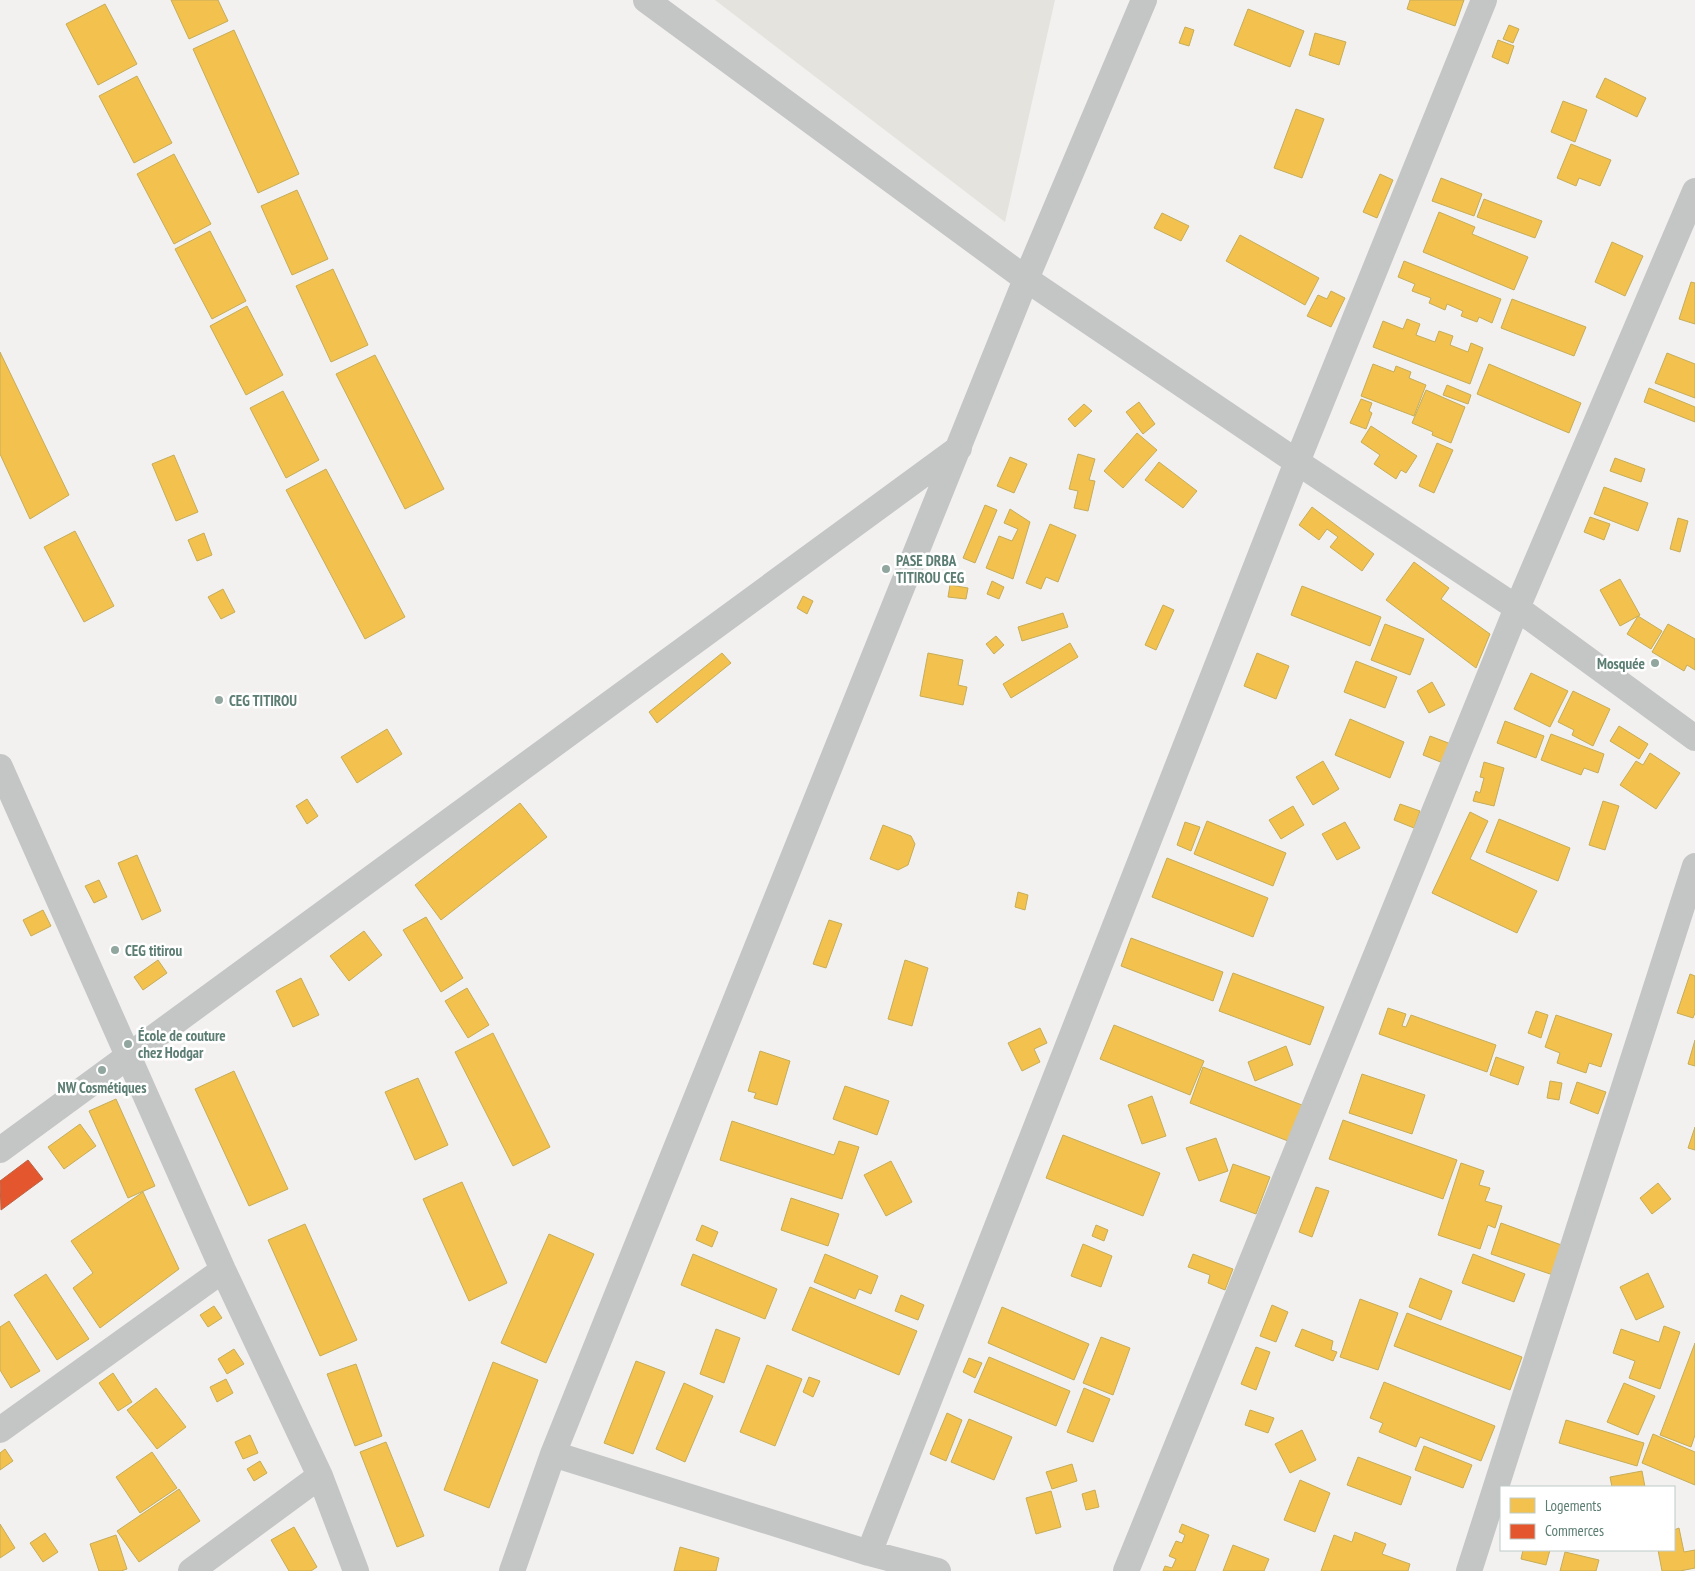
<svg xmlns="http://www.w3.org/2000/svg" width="1695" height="1571" viewBox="0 0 1695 1571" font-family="'PT Sans Narrow',sans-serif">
	<rect width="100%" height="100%" fill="#f3f1f0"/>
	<!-- green -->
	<path fill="#e5e3dd" d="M715,0H1055L1005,222Z"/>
	<!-- homes -->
	<path fill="#f2c14e" stroke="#c5ad59" d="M171,0H218L228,21L189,39Z
		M1410,0H1464L1455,26L1407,9Z
		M105,4L137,64L98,85L66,24Z
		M1248,9L1304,31L1290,67L1234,45Z
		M1509,25L1519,29L1513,43L1503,39Z
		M1185,27L1194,30L1189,46L1179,43Z
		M234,30L299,174L258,193L193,49Z
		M1315,33L1346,42L1339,65L1309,55Z
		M1498,40L1514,46L1508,64L1492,57Z
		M137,76L172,143L134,163L99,96Z
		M1605,78L1646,98L1637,117L1596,97Z
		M1563,101L1587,110L1575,142L1551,132Z
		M1296,109L1324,119L1302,178L1274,168Z
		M1571,144L1611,160L1600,186L1579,178L1576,186L1557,178Z
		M174,154L211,224L174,244L137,174Z
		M1380,174L1393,180L1377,218L1363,212Z
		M1441,178L1482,194L1474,216L1432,201Z
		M297,190L328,259L292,275L261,206Z
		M1484,199L1542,221L1535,238L1477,217Z
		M1439,212L1475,227L1472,234L1528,257L1514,290L1423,252Z
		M1162,213L1189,226L1181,241L1154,228Z
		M210,231L246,301L212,319L175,249Z
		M1240,235L1319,278L1305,305L1226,261Z
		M1612,242L1643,256L1625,296L1595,282Z
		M1404,261L1501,299L1492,323L1479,317L1477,322L1461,316L1463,311L1447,304L1445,310L1429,303L1431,298L1412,291L1415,284L1398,277Z
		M333,269L368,345L331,362L296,286Z
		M1691,282L1695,283V324L1679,319Z
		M1331,291L1345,298L1331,327L1307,316L1318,295L1327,299Z
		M1512,299L1586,327L1574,356L1501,328Z
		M247,306L283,375L246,395L210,326Z
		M1407,319L1420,324L1416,335L1435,342L1439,331L1453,336L1450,345L1468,352L1471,343L1483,348L1470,384L1373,347L1383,321L1403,329Z
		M0,352L69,495L30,519L0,454Z
		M1667,353L1695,364V398L1655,383Z
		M375,355L444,489L405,509L336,374Z
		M1373,364L1394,372L1396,366L1411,372L1409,378L1426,385L1414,416L1361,396Z
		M1489,364L1581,403L1569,433L1477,394Z
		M1447,385L1471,395L1468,404L1443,395Z
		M1649,388L1695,407V422L1644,402Z
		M1426,390L1465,407L1451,443L1432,435L1433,432L1412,423Z
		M283,391L319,460L286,478L250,408Z
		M1361,399L1372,403L1369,411L1372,413L1366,429L1350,423Z
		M1139,402L1155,424L1143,434L1126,412Z
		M1084,404L1092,411L1075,427L1068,419Z
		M1371,426L1417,456L1406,473L1401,470L1396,479L1374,464L1380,455L1361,442Z
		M1137,433L1157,450L1123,488L1104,471Z
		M1437,443L1453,450L1434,493L1419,486Z
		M1078,454L1095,459L1089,480L1095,481L1088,511L1074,508L1078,491L1069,489Z
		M174,455L198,512L176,521L152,464Z
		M1010,457L1027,464L1014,493L997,486Z
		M1615,458L1645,469L1641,482L1610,471Z
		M1159,462L1197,491L1183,508L1145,480Z
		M326,469L405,617L365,639L286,490Z
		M1604,487L1648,503L1638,531L1594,514Z
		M985,505L997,510L975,563L963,558Z
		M1312,507L1374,554L1362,571L1330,547L1338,537L1327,529L1319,540L1299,525Z
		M1010,509L1030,522L1013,579L986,568L999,536L1012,541L1018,529L1004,523Z
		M1590,517L1610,524L1604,540L1584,532Z
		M1678,518L1688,521L1680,552L1670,549Z
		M1050,524L1076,535L1058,582L1046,577L1041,589L1026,583Z
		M75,531L114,606L84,622L44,547Z
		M204,533L212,555L197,561L188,540Z
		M1414,562L1449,588L1441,599L1490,634L1476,668L1386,600Z
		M1620,579L1640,615L1620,626L1600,590Z
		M992,581L1004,587L999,599L987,594Z
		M950,585L968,588L966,599L948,597Z
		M1302,586L1381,617L1370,646L1291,615Z
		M223,589L235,612L221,619L208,597Z
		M803,596L813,601L807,614L797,608Z
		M1163,605L1174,610L1156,650L1145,645Z
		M1063,613L1068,627L1022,641L1018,627Z
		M1638,616L1662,631L1651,649L1627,634Z
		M1385,624L1424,639L1410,675L1371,660Z
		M1668,624L1695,639V670L1687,665L1684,671L1652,652Z
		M996,636L1004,645L994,654L986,644Z
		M1070,643L1078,657L1011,698L1003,684Z
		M722,653L731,663L657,723L649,712Z
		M928,653L963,660L958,685L967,687L963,705L920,696Z
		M1257,653L1289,666L1276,699L1244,686Z
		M1356,661L1397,677L1385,708L1344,692Z
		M1531,673L1568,691L1550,727L1514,709Z
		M1432,682L1445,705L1429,713L1417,691Z
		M1573,691L1610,709L1593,746L1572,735L1574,730L1558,722Z
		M1350,719L1404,742L1390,778L1335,755Z
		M1505,721L1544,736L1536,758L1497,743Z
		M1619,726L1648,744L1639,759L1610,741Z
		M387,729L402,754L357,783L341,757Z
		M1551,734L1604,754L1598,773L1584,768L1581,775L1541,760Z
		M1430,736L1451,744L1443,763L1423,755Z
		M1650,753L1680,773L1656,809L1620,785L1636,761L1643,765Z
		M1323,761L1339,789L1313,805L1296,777Z
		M1484,762L1504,768L1494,806L1473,801L1476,791L1480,793L1484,778L1480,777Z
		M307,799L318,816L307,824L296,806Z
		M1603,801L1619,806L1605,850L1589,845Z
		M520,803L547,837L441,920L415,885Z
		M1400,804L1420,811L1414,828L1394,820Z
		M1293,806L1304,825L1281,839L1269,820Z
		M1470,812L1488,821L1470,859L1537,891L1517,933L1432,893Z
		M1499,819L1570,848L1558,881L1486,852Z
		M1207,821L1286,853L1273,886L1194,854Z
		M1185,822L1200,827L1191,851L1177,845Z
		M1345,822L1360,848L1337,860L1322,834Z
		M883,825L911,836L915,844L908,865L898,870L870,859Z
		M137,855L161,911L142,920L118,863Z
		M1167,858L1268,898L1253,937L1152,897Z
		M99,880L107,897L94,903L85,886Z
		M1018,892L1028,895L1025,910L1015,907Z
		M43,910L51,926L31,936L23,920Z
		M426,917L463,978L441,992L403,930Z
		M829,920L842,924L826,968L813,964Z
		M364,931L382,955L349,981L330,956Z
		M1131,938L1223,972L1213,1001L1121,966Z
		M158,960L167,973L143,990L134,977Z
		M905,960L928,968L912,1026L888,1019Z
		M1233,973L1324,1007L1310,1045L1219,1011Z
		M1690,974L1695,976V1013L1693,1018L1677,1013Z
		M301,978L319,1015L293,1027L276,991Z
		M467,988L489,1025L468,1038L445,1001Z
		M1388,1008L1406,1014L1402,1026L1406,1027L1411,1015L1496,1045L1487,1072L1379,1034Z
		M1536,1011L1548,1015L1541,1038L1528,1033Z
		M1556,1015L1612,1034L1601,1067L1589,1063L1586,1073L1557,1063L1560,1053L1545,1047Z
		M1114,1025L1204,1061L1190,1095L1100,1059Z
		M1040,1028L1047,1043L1034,1049L1040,1062L1022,1071L1008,1043Z
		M493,1033L550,1147L513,1166L455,1052Z
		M1695,1040V1066L1688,1064Z
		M1286,1046L1293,1065L1255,1081L1248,1062Z
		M760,1051L790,1061L777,1105L754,1098L756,1093L748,1091Z
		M1496,1057L1524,1067L1518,1085L1490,1075Z
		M1203,1067L1302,1105L1288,1141L1190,1103Z
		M234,1071L288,1189L249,1206L195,1089Z
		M1362,1074L1425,1095L1412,1134L1349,1113Z
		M418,1078L448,1145L415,1160L385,1092Z
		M1550,1081L1562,1083L1559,1100L1547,1098Z
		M1577,1082L1606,1092L1598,1114L1570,1103Z
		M845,1086L889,1101L877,1135L833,1119Z
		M1152,1096L1166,1136L1142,1144L1128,1105Z
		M116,1099L155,1186L128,1198L89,1111Z
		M1343,1120L1457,1160L1443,1199L1329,1159Z
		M732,1121L834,1155L839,1141L859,1147L842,1199L720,1160Z
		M80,1124L96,1146L64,1169L48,1147Z
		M1695,1127V1150L1688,1148Z
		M1063,1135L1160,1173L1143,1216L1046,1178Z
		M1216,1138L1228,1171L1199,1181L1186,1148Z
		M891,1161L912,1202L886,1216L864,1175Z
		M1461,1163L1484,1171L1479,1185L1490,1188L1485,1201L1502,1206L1495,1228L1488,1225L1480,1249L1438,1235Z
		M1233,1164L1270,1177L1256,1214L1220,1201Z
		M462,1182L507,1283L469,1301L423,1199Z
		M1658,1183L1671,1199L1652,1214L1640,1198Z
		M1316,1187L1329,1191L1312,1237L1299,1232Z
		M143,1192L179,1269L100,1328L73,1288L93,1273L71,1241Z
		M791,1198L839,1214L828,1246L781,1230Z
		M1501,1223L1567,1247L1556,1276L1491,1254Z
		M305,1224L357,1340L320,1356L268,1240Z
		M702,1225L718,1232L712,1247L696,1240Z
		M1096,1225L1108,1230L1104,1241L1092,1236Z
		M549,1234L594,1254L546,1363L501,1343Z
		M1083,1244L1112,1256L1101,1287L1071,1276Z
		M693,1254L777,1289L765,1319L681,1285Z
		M825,1254L878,1276L871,1294L859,1289L855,1299L814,1282Z
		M1193,1254L1233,1269L1225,1290L1208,1283L1210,1275L1188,1267Z
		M1473,1254L1525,1274L1514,1302L1462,1283Z
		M1648,1273L1664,1307L1636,1320L1620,1287Z
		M46,1274L89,1339L57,1360L14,1295Z
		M1420,1278L1452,1291L1441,1320L1409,1307Z
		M810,1287L917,1331L899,1375L792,1330Z
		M901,1295L924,1305L918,1320L895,1311Z
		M1360,1299L1398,1313L1378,1370L1340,1357Z
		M1272,1305L1288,1312L1276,1342L1260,1336Z
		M214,1306L222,1318L208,1327L200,1315Z
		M1002,1307L1089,1344L1074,1380L988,1343Z
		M1407,1313L1522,1357L1510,1390L1394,1346Z
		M9,1321L40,1371L11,1388L0,1370V1327Z
		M1664,1326L1680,1332L1660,1389L1629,1378L1635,1361L1613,1353L1621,1329L1659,1342Z
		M716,1329L740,1338L724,1383L700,1374Z
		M1302,1329L1333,1341L1331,1350L1337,1352L1333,1361L1295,1346Z
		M1101,1337L1130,1348L1113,1395L1083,1383Z
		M1695,1343V1435L1691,1447L1660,1435Z
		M1256,1347L1270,1352L1256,1390L1241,1384Z
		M234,1349L244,1364L227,1374L218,1359Z
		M989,1357L1070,1391L1056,1426L974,1392Z
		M969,1358L982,1363L975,1378L963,1372Z
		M636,1361L665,1372L633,1454L604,1443Z
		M493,1362L538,1380L489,1508L444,1490Z
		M356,1364L382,1436L355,1446L327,1374Z
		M767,1365L802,1379L775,1446L740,1432Z
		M113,1373L132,1402L118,1411L99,1383Z
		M809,1377L820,1381L813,1397L803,1392Z
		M226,1379L233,1393L217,1402L210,1387Z
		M1384,1382L1495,1426L1481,1461L1420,1437L1416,1447L1379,1432L1383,1423L1370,1418Z
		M684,1383L713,1396L685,1462L656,1449Z
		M1624,1383L1655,1396L1638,1435L1607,1422Z
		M156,1388L186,1427L157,1449L127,1410Z
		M1084,1388L1110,1399L1093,1442L1067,1432Z
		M1250,1410L1274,1418L1268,1433L1245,1425Z
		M947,1413L962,1420L946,1461L930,1454Z
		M969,1419L1012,1437L994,1480L951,1462Z
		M1566,1420L1644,1443L1637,1466L1559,1443Z
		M1302,1430L1316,1460L1290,1473L1275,1444Z
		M1653,1434L1695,1452V1485L1642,1463Z
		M250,1435L258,1453L243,1459L235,1442Z
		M386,1442L424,1536L397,1547L360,1452Z
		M1424,1446L1472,1465L1463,1488L1415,1470Z
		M5,1449L13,1461L0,1470V1453Z
		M152,1452L177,1488L140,1513L116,1477Z
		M1358,1457L1411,1477L1401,1505L1347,1485Z
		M260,1461L267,1473L254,1481L247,1469Z
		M1072,1464L1077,1481L1052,1489L1046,1472Z
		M1642,1471L1645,1487H1612L1610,1477Z
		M1300,1480L1330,1493L1315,1532L1284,1520Z
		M179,1489L200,1521L139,1562L117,1531Z
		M1095,1490L1099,1507L1086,1510L1082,1494Z
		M1051,1491L1061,1527L1036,1534L1026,1498Z
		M0,1524L15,1548L0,1558Z
		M1182,1524L1209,1535L1195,1571H1163L1165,1566L1172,1568L1176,1559L1169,1556L1176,1541L1182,1543L1185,1535L1179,1532Z
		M294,1527L317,1567L311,1571H289L271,1540Z
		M1679,1528L1684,1552L1695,1550V1568L1680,1571H1662L1658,1550H1674V1530Z
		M1355,1532L1386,1544L1382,1554L1410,1564L1408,1571H1321L1334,1535L1352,1542Z
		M45,1533L58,1552L43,1562L30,1543Z
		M116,1535L127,1569L121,1571H99L90,1544Z
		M1233,1545L1269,1559L1264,1571H1223Z
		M680,1547L719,1558L716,1571H674Z
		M1523,1550H1550L1546,1565L1521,1559Z
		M1565,1552L1599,1560L1596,1571H1560Z"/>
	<!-- shops -->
	<path fill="#e4572e" stroke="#bb6243" d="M28,1160L43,1179L1,1210L0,1181Z"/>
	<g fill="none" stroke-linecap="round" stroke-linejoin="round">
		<!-- minor -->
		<path stroke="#c3c6c5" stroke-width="26" d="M646,0L1026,279L1297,462L1517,608L1695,738
			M0,767L223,1270L320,1476L356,1571
			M0,1150L959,448
			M0,1430L223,1270
			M553,1454L869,1553L938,1571
			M869,1553L1297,462L1484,0
			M191,1571L320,1476
			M512,1571L553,1454L1026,279L1144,0
			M1126,1571L1517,608L1695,191
			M1469,1571L1695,866"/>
	</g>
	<!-- markers -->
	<g fill="#91a69f" stroke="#fff" stroke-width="2">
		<circle cx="886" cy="569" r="5"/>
		<circle cx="1655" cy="663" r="5"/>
		<circle cx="219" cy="700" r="5"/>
		<circle cx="115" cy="950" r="5"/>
		<circle cx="128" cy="1044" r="5"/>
		<circle cx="102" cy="1070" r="5"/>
	</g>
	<g text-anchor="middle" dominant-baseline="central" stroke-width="5" stroke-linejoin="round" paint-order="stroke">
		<!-- poi labels -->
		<g font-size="15" font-weight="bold" fill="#5c7d73" stroke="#fff" text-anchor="start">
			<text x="896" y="560">PASE DRBA<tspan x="896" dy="17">TITIROU CEG</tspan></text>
			<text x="1645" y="663" text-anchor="end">Mosquée</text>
			<text x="229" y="700">CEG TITIROU</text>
			<text x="125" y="950">CEG titirou</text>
			<text x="138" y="1035">École de couture<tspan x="138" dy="17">chez Hodgar</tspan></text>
			<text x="102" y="1087" text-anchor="middle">NW Cosmétiques</text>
		</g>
	</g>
	<!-- legend -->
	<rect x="1500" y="1486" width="175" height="65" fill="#ffffff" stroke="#becbc7"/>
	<rect x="1510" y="1498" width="25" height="15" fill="#f2c14e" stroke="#becbc7"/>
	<text x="1545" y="1511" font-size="15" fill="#5c7d73">Logements</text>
	<rect x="1510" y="1524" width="25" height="15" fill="#e4572e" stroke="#becbc7"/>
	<text x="1545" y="1536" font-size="15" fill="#5c7d73">Commerces</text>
</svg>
